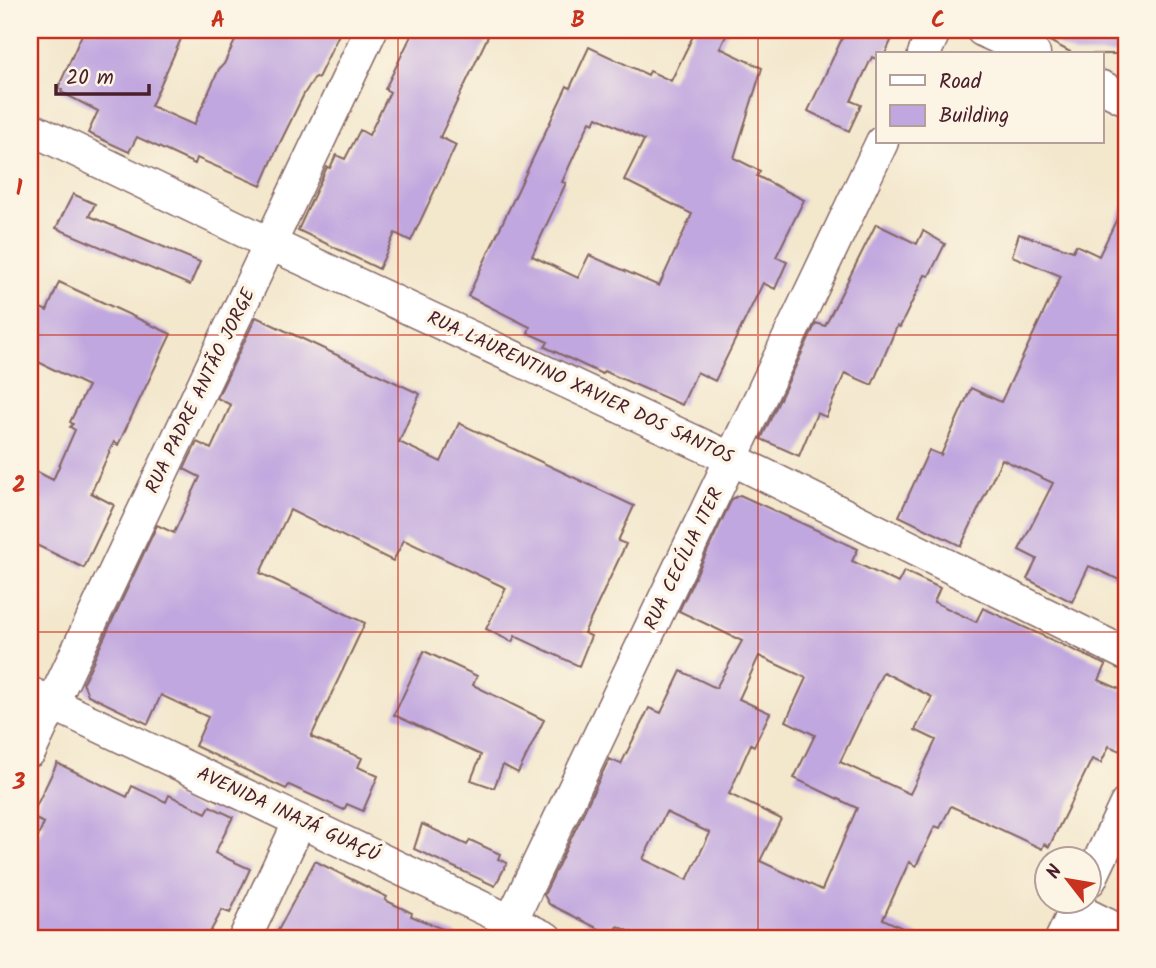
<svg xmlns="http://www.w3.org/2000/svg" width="1156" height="968" viewBox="0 0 1156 968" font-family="Kalam,sans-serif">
	<rect width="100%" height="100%" fill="#fcf5e5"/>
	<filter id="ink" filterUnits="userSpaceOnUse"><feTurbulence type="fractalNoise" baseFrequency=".0143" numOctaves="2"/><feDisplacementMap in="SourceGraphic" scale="14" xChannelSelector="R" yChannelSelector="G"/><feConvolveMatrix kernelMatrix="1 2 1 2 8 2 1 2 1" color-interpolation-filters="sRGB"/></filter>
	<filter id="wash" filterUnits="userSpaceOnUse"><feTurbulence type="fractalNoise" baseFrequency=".00686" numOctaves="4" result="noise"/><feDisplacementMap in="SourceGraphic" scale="28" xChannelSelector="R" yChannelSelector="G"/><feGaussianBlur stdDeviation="1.57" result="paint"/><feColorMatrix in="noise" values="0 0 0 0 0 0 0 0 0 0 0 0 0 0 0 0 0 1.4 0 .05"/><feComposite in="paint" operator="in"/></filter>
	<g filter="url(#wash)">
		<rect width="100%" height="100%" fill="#f3e7cc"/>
		<g id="blocks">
			<!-- building -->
			<path fill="#c1a7df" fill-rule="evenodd" d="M84,30H185L151,106L194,125L219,69L224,64L240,30H341L318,78L315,77L304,94L277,149L261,186L197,158L195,164L137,137L129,152L88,133L98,111L61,92L62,90L58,88Z
				M414,30H491L440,137L456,145L411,241L395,233L379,269L298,230L327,167L330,168L336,155L345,159L360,130L369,135L390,92L385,89Z
				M696,30H729L720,48L762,68L734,158L760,171L757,176L804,200L776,257L787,262L775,289L763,283L715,381L697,372L682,405L604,371L602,374L545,347L548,342L528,333L530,327L468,296L567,86L570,88L589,47L648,75L650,71L671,81ZM597,117L644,140L624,180L692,214L659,286L589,255L578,278L532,256L566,183L562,182L590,121L594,123Z
				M846,30H896L885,54H878V60L872,57L851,101L861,105L849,131L808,111Z
				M1029,30H1104L1126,40V54H1074Z
				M73,194L95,204L89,216L200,262L190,285L56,228Z
				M1126,200V583L1089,566L1072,602L1027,579L1037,559L1019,550L1053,483L1002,459L961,546L899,516L929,450L941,455L971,388L1001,402L1061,276L1012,256L1019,234L1073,251L1076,245L1099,256Z
				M876,224L917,244L923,231L945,244L929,276L925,275L900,327L897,326L872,385L845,373L826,417L817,413L799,456L761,439L816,323L825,326Z
				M59,282L171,334L118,445L114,442L91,493L114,505L84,568L30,542V468L53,480L75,430L70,427L73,424L70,422L88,386L30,358V303L47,311Z
				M256,317L420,394L399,442L441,462L459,423L634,506L618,541L626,544L584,633L591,636L579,666L515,636L512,642L486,629L506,588L404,540L393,561L290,510L260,573L365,623L311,737L362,758L358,767L378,776L363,811L347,804L344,810L289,785L286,789L195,746L208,717L161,695L148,724L88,695L83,683L157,525L174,533L200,477L184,469L197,442L211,449L231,405L217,398Z
				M740,495L858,549L852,561L898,583L904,571L940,588L934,602L976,622L983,608L1106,665L1099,680L1126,692V737L1120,751L1109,746L1101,763L1092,759L1049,847L1044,844L1042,849L951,806L940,828L935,826L916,866L909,862L883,919L924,938H643L618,926L613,936L549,904L544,895L609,759L621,764L649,708L661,713L681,671L716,688L742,641L679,611L732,499ZM759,656L806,678L786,721L815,735L794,778L857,808L822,890L760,861L781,819L729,794L751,744L754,746L770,713L739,699ZM883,672L932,697L915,730L936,740L910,794L840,762ZM666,812L710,833L687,880L643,859Z
				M424,651L477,676L473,685L544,720L518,773L503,765L494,788L471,780L481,755L394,715Z
				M57,763L127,797L132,786L166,802L169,795L206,813L210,806L233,817L215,853L250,869L230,913L222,910L207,938H30V853L44,823L31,817Z
				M422,824L467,845L470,840L500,854L498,859L507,863L495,886L414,849Z
				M315,861L387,897L385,900L412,913L411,916L464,938H274Z"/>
		</g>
	</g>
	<g filter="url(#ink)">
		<use href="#blocks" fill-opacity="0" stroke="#856563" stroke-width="2"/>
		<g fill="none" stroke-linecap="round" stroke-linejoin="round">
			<!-- street casing -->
			<g stroke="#856563" stroke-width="35">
				<path id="street" d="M982,30L1034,54
					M924,54L935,30
					M1102,87L1126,99
					M30,128L271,244L732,459L1126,654
					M30,693L546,938
					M30,751L371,30
					M1090,880L1126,804
					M1075,909L1126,934
					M245,938L300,821
					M503,938L882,142
					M1062,938L1079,902"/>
			</g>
			<!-- street -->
			<use href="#street" stroke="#fff" stroke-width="32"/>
		</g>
	</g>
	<!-- grid -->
	<path fill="none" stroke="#c8321e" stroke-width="2" stroke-opacity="0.55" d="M398,30V938M758,30V938M30,335H1126M30,632H1126"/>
	<g text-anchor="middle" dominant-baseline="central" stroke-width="7" stroke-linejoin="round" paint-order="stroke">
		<!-- street labels -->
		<g font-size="19" fill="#4a1f2b" stroke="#fcf5e5">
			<text transform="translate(580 388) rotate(25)">RUA LAURENTINO XAVIER DOS SANTOS</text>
			<text transform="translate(201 391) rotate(-64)">RUA PADRE ANTÃO JORGE</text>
			<text transform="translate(684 559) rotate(-64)">RUA CECÍLIA ITER</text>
			<text transform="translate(288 815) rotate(25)">AVENIDA INAJÁ GUAÇÚ</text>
		</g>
	</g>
	<!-- margin -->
	<rect width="1156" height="968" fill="none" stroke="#fcf5e5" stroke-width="77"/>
	<!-- legend -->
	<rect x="876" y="52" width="228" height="91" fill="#fcf5e5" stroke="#b59f9b" stroke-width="2"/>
	<rect x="890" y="75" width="35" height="10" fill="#ffffff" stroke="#b59f9b" stroke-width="2"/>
	<text x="939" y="88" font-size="21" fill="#4a1f2b">Road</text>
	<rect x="890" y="105" width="35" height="21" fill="#c1a7df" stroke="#b59f9b" stroke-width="2"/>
	<text x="939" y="122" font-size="21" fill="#4a1f2b">Building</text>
	<!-- north arrow -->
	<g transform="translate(1068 880) rotate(301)"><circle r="33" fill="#fcf5e5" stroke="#b59f9b" stroke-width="2"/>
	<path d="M0-5L12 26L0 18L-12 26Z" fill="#c8321e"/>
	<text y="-10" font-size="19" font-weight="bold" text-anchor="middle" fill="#4a1f2b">N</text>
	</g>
	<!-- scale -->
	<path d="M56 84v10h93v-10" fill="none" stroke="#4a1f2b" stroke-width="3.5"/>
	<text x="66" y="84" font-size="21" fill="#4a1f2b" stroke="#fcf5e5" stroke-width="5" paint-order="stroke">20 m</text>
	<rect x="38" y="38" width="1080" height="892" fill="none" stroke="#c8321e" stroke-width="2.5"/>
	<g font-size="23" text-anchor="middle" font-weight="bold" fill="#c8321e">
		<text x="218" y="27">A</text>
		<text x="578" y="27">B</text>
		<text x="938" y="27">C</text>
		<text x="19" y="195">1</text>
		<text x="19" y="492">2</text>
		<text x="19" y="789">3</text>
	</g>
</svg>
